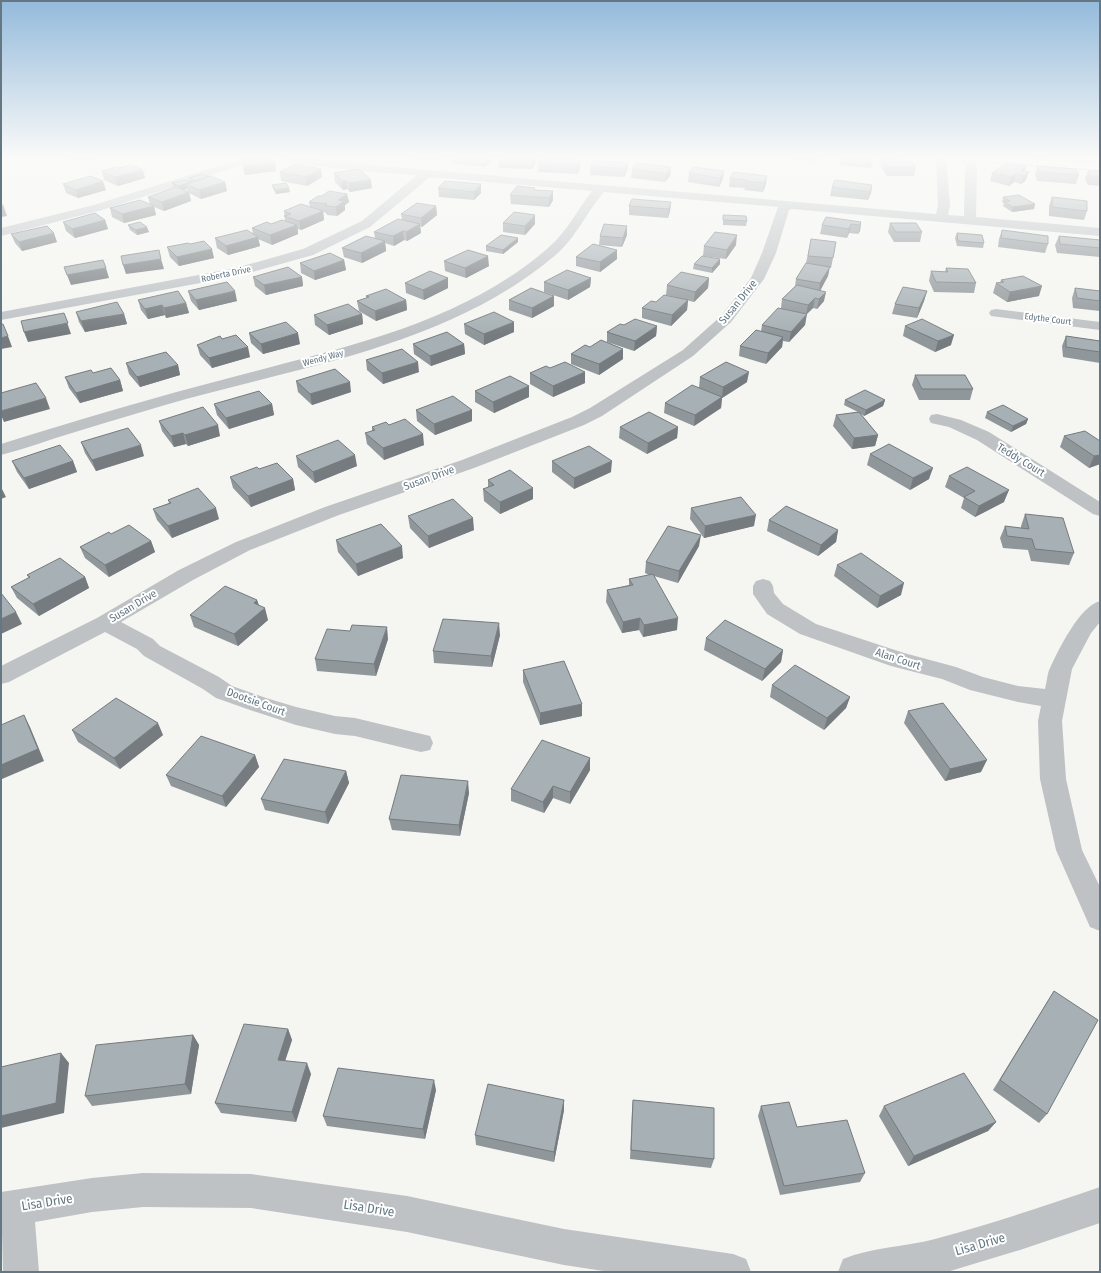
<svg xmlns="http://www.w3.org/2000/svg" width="1101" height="1273" viewBox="0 0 1101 1273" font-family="'Fira Sans Condensed',sans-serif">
	<rect width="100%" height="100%" fill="#f5f5f1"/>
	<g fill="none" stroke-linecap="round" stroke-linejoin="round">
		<!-- major casing -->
		<g stroke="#b1b6b9" stroke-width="2">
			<path id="major" d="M959,157H1003L1100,164V170L964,160Z"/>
		</g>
		<!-- minor -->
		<path fill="#bec2c5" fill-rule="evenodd" d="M247,157H262L261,159L102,210L1,236V228L94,205Z
			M279,157H302L371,165L936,214L938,205L936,157H946L950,205L948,215L964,216L965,170V165L959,157H969L976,165L977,170L976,217L1100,228V236L792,209L789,210L776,253L764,279L731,322L693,356L602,416L584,425L474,468L339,515L250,550L193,580L121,622L153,639L160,646L219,677L232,686L266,698L296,707L335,716L355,718L430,736L433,743L430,750L421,752L355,736L335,734L296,725L250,710L216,698L203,689L144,656L137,649L105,632L9,682L1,684V666L97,618L179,570L236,542L325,507L462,460L572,417L590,408L683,350L721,316L751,278L762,253L778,207L604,192C585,214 576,239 552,258C449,343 310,365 186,399C148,410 110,421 72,433C48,440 25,449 1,455V444C78,420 155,397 233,377C341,348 461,324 548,248C567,232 577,210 592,191L430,177L370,227L313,255L238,276L1,320V312L236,268L303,249L362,221L417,175C398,174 286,166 279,157Z
			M996,309L1100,322V330L991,316L989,313L991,310Z
			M937,414L961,420L989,432L1100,502V516L1093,514L977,440L949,427L931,423L929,419L931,415Z
			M763,579L770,581L773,586L774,593L783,604L816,624L904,653L956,667L983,677L1018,686L1045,689C1047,682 1047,674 1050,668C1059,649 1079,607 1100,601V622L1091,633L1072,669L1062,721L1066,779L1082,850L1100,887V931L1090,927L1056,850L1040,779L1038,721L1041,706L1018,702L970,690L942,679L891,666L800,634L767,614L753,594V586L756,581Z
			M143,1173L251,1174L407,1196L564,1229L733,1254L746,1259L751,1272H610L564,1265L407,1232L251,1208L143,1207L92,1212L35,1222L39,1272H3L1,1192L92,1178Z
			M1100,1187V1223L1020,1250L947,1272H838L843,1259C872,1247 905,1247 935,1239C991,1224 1045,1206 1100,1187Z"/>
		<!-- major -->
		<use href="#major" fill="#fff" fill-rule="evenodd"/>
	</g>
	<!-- wall -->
	<path fill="#90979b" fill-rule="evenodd" d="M50,157H101L94,161L51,158Z
		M370,157H407L405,158Z
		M408,157H445L441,161L409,159Z
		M451,157H492V160L485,167L452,163Z
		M501,157H536V163L532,169L499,168V160Z
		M745,157H777V158Z
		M788,157H820L818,162L788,159Z
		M841,157H873L871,168L839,165Z
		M880,157H897L900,161L916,167L914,176H887L879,164Z
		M242,160L276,171L245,175L243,169Z
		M580,160V168L577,174L538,172V163Z
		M628,163L627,171L624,177L590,175L591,166Z
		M1026,166L1025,171L1026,180L1021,184L1014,182L1009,186L990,181L992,173Z
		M1037,166L1079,175L1076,184L1037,181L1035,175Z
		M671,167L670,176L665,182L631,178L632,169Z
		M118,168L143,170L145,178L118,186L104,180L102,171Z
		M724,171L723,179L719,187L688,182L689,173Z
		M1088,171H1100V186L1088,185L1085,179Z
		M280,172L322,177L307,186L281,181Z
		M334,173L372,188L350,192L347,189L343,190L335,182Z
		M767,176L766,184L763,192L744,190L745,188L729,187L730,178Z
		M189,178L225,182L227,191L201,199L189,193L191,201L164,211L154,207L156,215L124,223L112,217L110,208L150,205L148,197L173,188L172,183L190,182ZM187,189L188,192L182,190Z
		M63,184L106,190L78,198L66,193Z
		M481,184V193L474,200L439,197L438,188Z
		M272,185L290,192L276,194L273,189Z
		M872,185L871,193L868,200L830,196L832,187Z
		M535,190L553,200L549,207L511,204L510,195Z
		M347,194L349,202L345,205V210L337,216L327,215L326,213L323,212L324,220L301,230L298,229V234L272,245L258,239L260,246L228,255L217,248L215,238L253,234L252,228L285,221L284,211L310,207L309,202L322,196Z
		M1003,197L1035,204L1034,209L1012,212L1003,206L1004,203L1002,202Z
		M1052,197L1087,211L1084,220L1049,216V206Z
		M671,202L670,211L668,218L629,215V206Z
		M436,206L437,215L422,227L420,226L421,233L407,241L404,240L394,246L385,243L386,251L362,263L344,257L342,248L375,238L374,232L402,220L401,214Z
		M723,215L747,221L746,226L723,225Z
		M105,220L108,229L75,238L66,231L63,222Z
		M861,222L860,231L858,234L849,233L847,238L820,234L822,225Z
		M503,223L535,224L525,235L503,232Z
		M890,223L922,232L920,242H894L888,232Z
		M128,225L149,232L137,235L130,230Z
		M627,226V235L622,247L599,245L600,236Z
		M1002,230L1048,244L1045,253L998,247L999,239Z
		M957,233L984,243L983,248L957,246L955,238Z
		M11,234L57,242L22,251L15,243Z
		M1059,236L1100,240V257L1057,253L1055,245Z
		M811,239L833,258L831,268H829L828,276L820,290L824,301L817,309L813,308L806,314L805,325L789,342L783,341L782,347L766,364L739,356L740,346L761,331L762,325L781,308L782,299L795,286L796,279L806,263Z
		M518,242L503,254L486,251V246Z
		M190,244L214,258L179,266L170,257L167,247Z
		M736,245L726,259L703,256L704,246Z
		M617,250V259L600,272L576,266V257Z
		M720,259V264L712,273L693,269L694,264Z
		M344,260L346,270L315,280L301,273L300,263Z
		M444,261L489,266L466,278L445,271Z
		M946,268L976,283L974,293L934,292L929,281L931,271L945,272Z
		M253,277H302L303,286L266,295L255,286Z
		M448,278V288L424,300L406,293L405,283Z
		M591,278L590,287L568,300L544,292V282Z
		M709,278L708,288L694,302L666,295L667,285Z
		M1001,280L1039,296L1007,302L993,293L996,283H1000Z
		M1075,288L1100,291V311L1073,308L1072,298Z
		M188,291L237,301L199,310L191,301Z
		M927,291L924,301L917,318L892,314L895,304Z
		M366,296L406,300L407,310L376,321L359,311L357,301L367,298Z
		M554,296V306L532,318L509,310V300Z
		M138,300L186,303L189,313L166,318L165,315L148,319L141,310Z
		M688,300L687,310L671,326L642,318V308L656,302Z
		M76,312L124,314L127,324L85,332L79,322Z
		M362,314L363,324L329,335L315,325L314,315Z
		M464,324L514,332L484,345L465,334Z
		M624,325L657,326L656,336L634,351L607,342V332Z
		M905,326L951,345L935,352L903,336Z
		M249,333L300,344L263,354L251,343Z
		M1066,336L1100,341V363L1063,357L1062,346Z
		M222,339L250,357L212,368L200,355L197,345Z
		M413,344H464L465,354L431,366L414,354Z
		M590,347L623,349V359L599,375L571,364V354Z
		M366,360L419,372L383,384L367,370Z
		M126,363L178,365L180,375L140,387L129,374Z
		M550,368L585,383L553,397L530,384V373Z
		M93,373L120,380L123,391L80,403L69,388L65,377Z
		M915,375L973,389L970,400H919L912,385Z
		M700,377L747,382L722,398L721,408L694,426L664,413L665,403L699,388Z
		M296,381L351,392L312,405L298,392Z
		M475,391L529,397L494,413L475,402Z
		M845,400H885L883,406L864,416L860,413L878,435L875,446L852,449L833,426L836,415L858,412L844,405Z
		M214,404H272L274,415L229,429L217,415Z
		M416,410H472V421L435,435L417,421Z
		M987,412L1028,419L1026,424L1011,432L985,418Z
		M159,421L220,436L188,446L186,444L174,447L162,431Z
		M389,425L424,445L384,460L367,444L365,433L372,431V427Z
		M620,427H678L677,438L647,454L619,438Z
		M1064,436L1100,441V464L1089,468L1060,447Z
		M81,442L144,456L96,471L85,453Z
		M870,454L929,479L910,490L867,465Z
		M296,456L357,466L315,483L298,467Z
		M12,461H73L77,472L29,489L17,472Z
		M552,461L611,472L574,489L552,472Z
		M949,476L1004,502L975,517L961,508L964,498L945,487Z
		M230,477L293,479L295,490L251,507L233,488Z
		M488,480L533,499L500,514L484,501L483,489L488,487Z
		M168,500L219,519L172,538L157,520L153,509L169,503Z
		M691,508L754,526L704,538L690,519Z
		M1025,514L1074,553L1069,565L1031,561L1028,550L1003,548L1000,538L1005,526L1021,528V526Z
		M408,516L474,530L429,548L410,528Z
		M769,520L838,530L836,542L818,556L767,531Z
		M111,534L151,541L155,552L109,577L85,558L80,547Z
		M336,540L403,558L358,576L338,552Z
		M699,546L678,583L654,576L677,630L643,637L639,630L622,633L606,602L607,590L629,585V579L649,575L645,573L646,562Z
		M837,565L901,595L877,608L834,576Z
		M27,575L85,577L89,588L39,616L17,598L11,587L29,578Z
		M257,600L259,605L268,620L238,646L194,627L190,615Z
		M350,631L388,639L376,676L317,671L315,659Z
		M500,635L492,667L434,663L433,651Z
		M706,638L783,650L781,662L762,681L704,650Z
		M523,670L582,716L540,725L523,682Z
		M772,685L850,697L846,708L824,730L770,697Z
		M908,711L981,772L945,781L904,723Z
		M72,730L163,735L120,769L78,742Z
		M255,755L259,767L226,807L171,786L166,775Z
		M590,758V770L570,804L553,798L544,813L511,801V789Z
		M346,771L349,783L328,824L265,810L261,799Z
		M469,793L460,836L392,830L389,819Z
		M1054,991L1047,1114L1039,1123L993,1090L1047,1002Z
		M288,1029L292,1040L285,1061L311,1074L296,1122L221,1113L215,1103Z
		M193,1035L199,1045L191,1094L92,1106L85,1096Z
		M436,1090L425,1139L327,1126L323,1116Z
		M564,1100V1110L554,1162L476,1145L475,1135Z
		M633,1100L714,1159L711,1168L630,1159L632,1110Z
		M761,1106L865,1173L860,1182L780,1195L758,1116Z
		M884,1106L996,1122L988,1131L908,1166L879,1116Z"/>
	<!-- shaded-wall -->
	<path fill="#757b7e" d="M92,157H101L94,161Z
		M441,157H445L441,161Z
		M486,157H492V160L485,167V158Z
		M534,157H536V163L532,169V160Z
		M580,160V168L577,174V166Z
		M275,163L276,171L245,175L244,166Z
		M628,163L627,171L624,177L625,169Z
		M1026,166L1023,175L1021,170Z
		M671,167L670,176L665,182L666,174Z
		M321,169L322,177L307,186L306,177Z
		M143,170L145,178L118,186L115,177Z
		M724,171L723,179L719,187L720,178Z
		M1029,172L1026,180L1021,184L1023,176Z
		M1016,174L1014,182L1009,186L1011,177Z
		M767,176L766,184L763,192L764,183Z
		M371,180L372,188L350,192L349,183Z
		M103,181L106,190L78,198L76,190Z
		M342,181H346L347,189L343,190Z
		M225,182L227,191L201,199L199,190Z
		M186,184L187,189L180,191L179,186Z
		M481,184V193L474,200V192Z
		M872,185L871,193L868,200L870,192Z
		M289,188L290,192L276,194L275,190Z
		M553,191V200L549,207V198Z
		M189,192L191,201L164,211L162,202Z
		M347,194L349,202L345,205V210L337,216L336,207L338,200Z
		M671,202L670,211L668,218L669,209Z
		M1035,204L1034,209L1012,212L1013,207Z
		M154,206L156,215L124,223L122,214Z
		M436,206L437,215L422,227L421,218Z
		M1,207H4L7,216L1,217Z
		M323,211L324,220L301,230L299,221Z
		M535,215V224L525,235V226Z
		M105,220L108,229L75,238L72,229Z
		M861,222L860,231L858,234L860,225Z
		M420,224L421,233L407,241L406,232Z
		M851,224L849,233L847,238L849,229Z
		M297,225L298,234L272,245L270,235Z
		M627,226V235L622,247L623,238Z
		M147,227L149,232L137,235L136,230Z
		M403,231L404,240L394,246L393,236Z
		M54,233L57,242L22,251L19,242Z
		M737,235L736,245L726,259L727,250Z
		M258,237L260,246L228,255L226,246Z
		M518,238V242L503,254V250Z
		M385,241L386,251L362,263L361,253Z
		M212,249L214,258L179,266L177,257Z
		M617,250V259L600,272V262Z
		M488,256L489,266L466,278L465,268Z
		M161,259L164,269L126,274L123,265Z
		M720,259V264L712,273V268Z
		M344,260L346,270L315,280L314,271Z
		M830,267L828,276L819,293L820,283Z
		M106,268L109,278L71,285L67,275Z
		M302,277L303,286L266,295L264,285Z
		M448,278V288L424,300L423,290Z
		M591,278L590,287L568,300V290Z
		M709,278L708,288L694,302L695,292Z
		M1042,286L1039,296L1007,302L1010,292Z
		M235,291L237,301L199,310L196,300Z
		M927,291L924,301L917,318L919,308Z
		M826,292L824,301L817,309L819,299Z
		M554,296V306L532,318V308Z
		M815,298L813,308L806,315L808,305Z
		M406,300L407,310L376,321L375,311Z
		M688,300L687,310L671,326L672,315Z
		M186,303L189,313L166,318L164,308Z
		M162,305L165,315L148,319L145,309Z
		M64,313L71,334L28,342L24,332Z
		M124,314L127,324L85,332L81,321Z
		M362,314L363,324L329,335L327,325Z
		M807,314L805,325L789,342L791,332Z
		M514,322V332L484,345V334Z
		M657,326L656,336L634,351L635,341Z
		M298,333L300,344L263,354L261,344Z
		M954,335L951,345L935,352L938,341Z
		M8,336L12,347L1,349V338Z
		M783,337L782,347L766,364L768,353Z
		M464,344L465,354L431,366L430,356Z
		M248,347L250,357L212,368L209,358Z
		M623,349V359L599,375V364Z
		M418,362L419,372L383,384L382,373Z
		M178,365L180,375L140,387L137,377Z
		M585,372V383L553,397V386Z
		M749,372L747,382L722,398L723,387Z
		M120,380L123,391L80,403L76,393Z
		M350,382L351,392L312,405L310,394Z
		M529,386V397L494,413L493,402Z
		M722,397L721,408L694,426L695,415Z
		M46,398L50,409L4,422L1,415V411Z
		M885,400L883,406L864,416L866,410Z
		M272,404L274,415L229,429L226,418Z
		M472,410V421L435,435L434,424Z
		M1028,419L1026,424L1011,432L1013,426Z
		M218,425L220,436L188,446L185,435Z
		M678,427L677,438L647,454L648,443Z
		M183,433L186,444L174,447L171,436Z
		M423,434L424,445L384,460L383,448Z
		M878,435L875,446L852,449L854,438Z
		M141,445L144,456L96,471L92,460Z
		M355,455L357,466L315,483L313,472Z
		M1100,455V464L1089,468L1094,456Z
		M73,461L77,472L29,489L24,478Z
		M612,461L611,472L574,489V478Z
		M933,468L929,479L910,490L913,478Z
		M293,479L295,490L251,507L248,496Z
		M1,487L6,497L1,499Z
		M533,488V499L500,514V502Z
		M1009,490L1004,502L975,517L979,506Z
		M216,508L219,519L172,538L168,526Z
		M756,515L754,526L704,538L705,526Z
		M473,518L474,530L429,548L428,536Z
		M838,530L836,542L818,556L821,545Z
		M701,535L699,546L678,583L679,571Z
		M151,541L155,552L109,577L105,565Z
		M402,546L403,558L358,576L356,564Z
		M85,577L89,588L39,616L33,604Z
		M904,583L901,595L877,608L880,596Z
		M257,600L260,611L254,603Z
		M265,608L268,620L238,646L234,634Z
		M16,612L22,624L1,634V619Z
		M640,618L639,630L622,633L623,622Z
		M678,618L677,630L643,637L644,625Z
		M499,623L500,635L492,667L491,656Z
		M387,627L388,639L376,676L374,664Z
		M783,650L781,662L762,681L765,669Z
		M850,697L846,708L824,730L827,718Z
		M582,704V716L540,725V713Z
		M24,715L30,727L44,761L2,779L1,778V765Z
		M158,723L163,735L120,769L114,758Z
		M255,755L259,767L226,807L222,796Z
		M590,758V770L570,804V792Z
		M987,760L981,772L945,781L950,769Z
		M346,771L349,783L328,824L325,812Z
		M468,781L469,793L460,836L459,825Z
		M553,786V798L544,813L543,802Z
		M288,1029L292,1040L282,1070L278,1060Z
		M193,1035L199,1045L191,1094L185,1084Z
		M61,1053L69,1063L64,1113L1,1128V1116Z
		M307,1063L311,1074L296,1122L292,1112Z
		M434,1080L436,1090L425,1139L423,1129Z
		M564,1100V1110L554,1162V1152Z
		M996,1122L988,1131L908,1166L914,1156Z"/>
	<!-- building -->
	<path fill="#a7b0b4" stroke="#757b7e" d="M272,157L275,163L244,166L242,160Z
		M470,157H486L485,158Z
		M501,157H534L532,160H499Z
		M542,157L580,160L577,166L538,163Z
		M804,157H819L818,158Z
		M842,157H873V159Z
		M881,157H897L900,161H911L916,167H889Z
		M594,160L628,163L625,169L591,166Z
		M1008,162L1026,166L1021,170L1029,172L1023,176L1016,174L1011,177L992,173Z
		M637,163L671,167L666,174L632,169Z
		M295,164L321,169L306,177L280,172Z
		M131,165L143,170L115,177L102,171L116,167L118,168Z
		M1037,166L1076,169L1079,175L1040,172Z
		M693,167L724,171L720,178L689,173Z
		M359,169L371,180L349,183L346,181H342L334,173Z
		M1088,171H1100V177H1091Z
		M733,172L767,176L764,183L745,181L746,180L730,178Z
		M202,174L209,177L196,181L189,178Z
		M90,176L103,181L76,190L63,184Z
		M211,176L225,182L199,190L186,184Z
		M185,180L191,182L179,186L172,183Z
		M835,180L872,185L870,192L832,187Z
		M445,181L481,184L474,192L438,188Z
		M286,183L289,188L275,190L272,185Z
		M517,186L535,188L534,190L553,191L549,198L510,195Z
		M175,187L189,192L162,202L148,197Z
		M329,191L347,194L338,200L344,201L336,207L325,206L327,204L309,202L318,196H322Z
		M1019,195L1035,204L1013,207L1004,202L1010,201L1003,197Z
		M1052,197L1087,201V211L1052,207Z
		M632,199L671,202L669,209L629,206Z
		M140,200L154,206L122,214L110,208Z
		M1,203L4,207H1Z
		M417,203L436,206L421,218L401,214Z
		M301,204L323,211L299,221L284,216L291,214L284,211Z
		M514,212L535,215L525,226L503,223Z
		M95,213L105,220L72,229L63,222Z
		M723,215L746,216L747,221L723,220Z
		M826,217L861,222L860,225L851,224L849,229L822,225Z
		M398,219L420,224L406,232L403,231L393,236L374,232Z
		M282,220L297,225L270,235L252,228L267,222L271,224Z
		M140,222L147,227L136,230L128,225Z
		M890,223H916L922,232H896Z
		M604,224L627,226L623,238L600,236Z
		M47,226L54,233L19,242L11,234Z
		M247,230L258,237L226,246L215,238Z
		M1002,230L1048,236V244L1001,238Z
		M715,232L737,235L727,250L704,246Z
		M957,233L982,235L984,243L958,241Z
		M501,235L518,238L503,250L486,246Z
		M366,236L385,241L361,253L342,248Z
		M1059,236L1100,240V248L1060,244Z
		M811,239L836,242L833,258L808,256Z
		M204,241L212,249L177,257L167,247L188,243L190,244Z
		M593,244L617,250L600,262L576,257Z
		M159,250L161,259L123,265L121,256Z
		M468,250L488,256L465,268L444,261Z
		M330,253L344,260L314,271L300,263Z
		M702,256L720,259L712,268L694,264Z
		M103,260L106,268L67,275L64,267Z
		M806,263L830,267L820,283L796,279Z
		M288,267L302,277L264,285L253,277Z
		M946,268L968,269L976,283L936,282L931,271L948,272Z
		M567,270L591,278L568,290L544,282Z
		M430,271L448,278L423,290L405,283Z
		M681,272L709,278L695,292L667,285Z
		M1023,276L1042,286L1010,292L996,283L1004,282L1001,280Z
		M227,282L235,291L196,300L188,291Z
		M797,285L826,292L819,299L815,298L808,305L782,299Z
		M903,287L927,291L919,308L895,304Z
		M531,288L554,296L532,308L509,300Z
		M1075,288L1100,291V301L1077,298Z
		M386,289L406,300L375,311L357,301L369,297L366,296Z
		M178,291L186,303L164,308L162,305L145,309L138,300Z
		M664,295L688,300L672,315L642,308L651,301L656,302Z
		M117,302L124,314L81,321L76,312Z
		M348,304L362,314L327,325L314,315Z
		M778,308L807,314L791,332L762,325Z
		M494,312L514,322L484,334L464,324Z
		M64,313L68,323L24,332L21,321Z
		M635,319L657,326L635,341L607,332L620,324L624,325Z
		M922,319L954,335L938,341L905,326Z
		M286,322L298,333L261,344L249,333Z
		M1,324H3L8,336L1,338Z
		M756,330L783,337L768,353L740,346Z
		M447,332L464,344L430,356L413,344Z
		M236,335L248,347L209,358L197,345L220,336L222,339Z
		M1066,336L1100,341V352L1066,347Z
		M601,340L623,349L599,364L571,354L585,345L590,347Z
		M402,349L418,362L382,373L366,360Z
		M166,352L178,365L137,377L126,363Z
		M565,362L585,372L553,386L530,373L546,366L550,368Z
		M726,362L749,372L723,387L700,377Z
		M111,368L120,380L76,393L65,377L91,370L93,373Z
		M335,369L350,382L310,394L296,381Z
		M915,375H965L973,389H922Z
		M510,376L529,386L493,402L475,391Z
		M36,383L46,398L1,411V393Z
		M692,385L722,397L695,415L665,403Z
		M865,390L885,400L866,410L845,400Z
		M259,391L272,404L226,418L214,404Z
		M453,396L472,410L434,424L416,410Z
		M1003,405L1028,419L1013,426L987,412Z
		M203,407L218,425L185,435L183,433L171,436L159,421Z
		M649,412L678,427L648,443L620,427Z
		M859,412L878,435L854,438L836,415Z
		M405,419L423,434L383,448L365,433L375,430L372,427L386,422L389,425Z
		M128,428L141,445L92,460L81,442Z
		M1085,431L1100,441V455L1094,456L1064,436Z
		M338,440L355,455L313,472L296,456Z
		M889,444L933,468L913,478L870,454Z
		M60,445L73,461L24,478L12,461Z
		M589,446L612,461L574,478L552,461Z
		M277,463L293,479L248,496L230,477L257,467L259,469Z
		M967,467L1009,490L979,506L964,497L975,491L949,476Z
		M510,470L533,488L500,502L483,489L494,485L488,480Z
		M198,488L216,508L168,526L153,509L171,503L168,500Z
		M741,497L756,515L705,526L691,508Z
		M453,499L473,518L428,536L408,516Z
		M786,506L838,530L821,545L769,520Z
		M1025,514L1063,518L1074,553L1035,549L1032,539L1007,536L1005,526L1029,529Z
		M381,524L402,546L356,564L336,540Z
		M129,525L151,541L105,565L80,547L109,532L111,534Z
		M668,526L701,535L679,571L646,562Z
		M861,553L904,583L880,596L837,565Z
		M60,558L85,577L33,604L11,587L30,577L27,575Z
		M653,574L678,618L644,625L640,618L623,622L607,590L633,585L629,579Z
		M225,586L257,600L254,603L265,608L234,634L190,615Z
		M1,593L16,612L1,619Z
		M443,619L499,623L491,656L433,651Z
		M725,620L783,650L765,669L706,638Z
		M352,625L387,627L374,664L315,659L327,629L350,631Z
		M564,661L582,704L540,713L523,670Z
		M795,665L850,697L827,718L772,685Z
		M116,698L158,723L114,758L72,730Z
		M943,703L987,760L950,769L908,711Z
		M24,715L38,749L1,765V725Z
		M201,736L255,755L222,796L166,775Z
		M542,740L590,758L570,792L553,786L543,802L511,789Z
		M284,759L346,771L325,812L261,799Z
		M401,775L468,781L459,825L389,819Z
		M1054,991L1098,1020L1047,1114L1000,1080Z
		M244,1024L288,1029L278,1060L307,1063L292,1112L215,1103Z
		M193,1035L185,1084L85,1096L96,1045Z
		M61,1053L56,1103L1,1116V1067Z
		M338,1068L434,1080L423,1129L323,1116Z
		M964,1073L996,1122L914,1156L884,1106Z
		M488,1084L564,1100L554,1152L475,1135Z
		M633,1100L714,1108V1159L631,1150Z
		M789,1102L797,1127L847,1120L865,1173L784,1186L761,1106Z"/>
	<!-- sky -->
	<linearGradient id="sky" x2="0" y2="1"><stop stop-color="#94badb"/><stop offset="0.47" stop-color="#fafaf9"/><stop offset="1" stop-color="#fafaf9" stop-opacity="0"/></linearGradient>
	<rect width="1101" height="335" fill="url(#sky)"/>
	<g text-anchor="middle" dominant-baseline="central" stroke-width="4" stroke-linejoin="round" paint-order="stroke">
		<!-- far-street labels -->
		<g font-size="9" fill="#647782" stroke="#fff">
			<text transform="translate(226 274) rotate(-12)">Roberta Drive</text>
			<text transform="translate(1048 319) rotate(7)">Edythe Court</text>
			<text transform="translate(323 358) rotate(-15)">Wendy Way</text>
		</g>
		<!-- street labels -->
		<g font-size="11" fill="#647782" stroke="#fff">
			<text transform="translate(738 302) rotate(-51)">Susan Drive</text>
			<text transform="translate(1021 460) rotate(31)">Teddy Court</text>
			<text transform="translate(429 478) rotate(-20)">Susan Drive</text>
			<text transform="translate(133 606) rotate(-31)">Susan Drive</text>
			<text transform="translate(898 659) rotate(18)">Alan Court</text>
			<text transform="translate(256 702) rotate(20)">Dootsie Court</text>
		</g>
		<!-- near-street labels -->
		<g font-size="13" fill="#647782" stroke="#fff">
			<text transform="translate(47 1202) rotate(-9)">Lisa Drive</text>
			<text transform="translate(369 1208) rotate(9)">Lisa Drive</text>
			<text transform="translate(980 1244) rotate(-16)">Lisa Drive</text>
		</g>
	</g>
	<!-- border -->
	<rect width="1101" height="1273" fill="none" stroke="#647782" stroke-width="4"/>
</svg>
